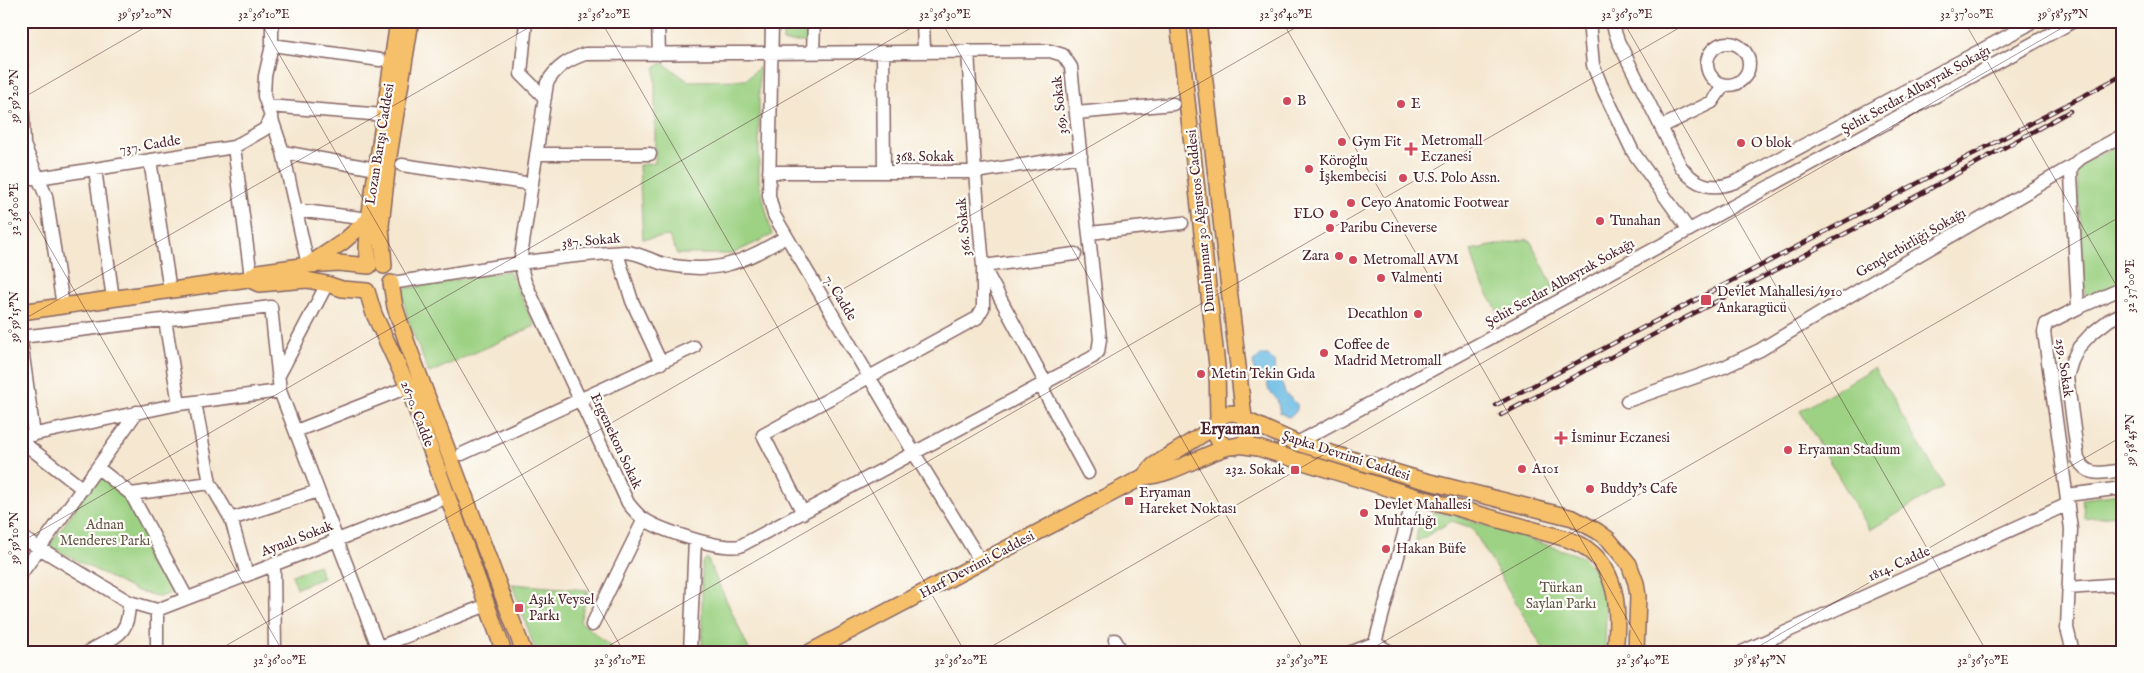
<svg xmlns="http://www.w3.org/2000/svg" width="2144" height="673" viewBox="0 0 2144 673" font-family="'IM FELL English',serif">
	<rect width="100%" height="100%" fill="#fdfcf7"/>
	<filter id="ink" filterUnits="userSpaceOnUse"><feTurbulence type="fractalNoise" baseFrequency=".02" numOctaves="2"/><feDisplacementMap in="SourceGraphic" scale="10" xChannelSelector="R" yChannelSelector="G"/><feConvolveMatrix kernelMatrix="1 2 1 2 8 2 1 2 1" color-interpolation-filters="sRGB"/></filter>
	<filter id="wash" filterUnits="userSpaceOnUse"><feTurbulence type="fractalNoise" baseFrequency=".0096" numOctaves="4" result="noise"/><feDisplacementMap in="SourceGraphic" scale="20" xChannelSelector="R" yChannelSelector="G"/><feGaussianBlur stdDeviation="1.12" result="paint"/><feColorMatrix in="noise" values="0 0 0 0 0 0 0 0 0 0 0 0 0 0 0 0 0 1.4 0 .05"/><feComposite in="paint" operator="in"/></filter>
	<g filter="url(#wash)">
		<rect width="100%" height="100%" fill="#f5e7d0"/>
		<!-- green -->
		<path fill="#9dd284" stroke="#747858" d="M783,21H807V42H783Z
			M663,63L688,81L746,80L759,67V181L772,235L732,254H677L669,236L643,239L639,165L655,163V67Z
			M2123,141V283L2085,299L2077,170L2083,163Z
			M1527,239L1531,242L1555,290L1502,319L1479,278L1471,250Z
			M509,271L535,326L429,373C419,347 404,318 402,289Z
			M1874,368L1944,486L1870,530L1800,411Z
			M99,475L126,495L135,506L174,592L160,597L134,590L49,546Z
			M2120,494L2123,514L2085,519L2082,499Z
			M1434,512L1457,516L1581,556L1597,571L1602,586L1606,611L1605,652H1545L1472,528L1452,521L1416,542C1417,528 1420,518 1434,512Z
			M707,558L750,652H702V563Z
			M318,565L323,578L297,588L292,575Z
			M512,584L588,590L580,621L617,652H536Z"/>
		<!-- water -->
		<path fill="#68bae4" stroke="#596c88" d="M1261,355H1268L1274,361L1275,376L1282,383L1285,393L1297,404C1298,412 1295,414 1288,417L1280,413L1277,399L1269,391L1266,380L1254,371L1253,362Z"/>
	</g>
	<g filter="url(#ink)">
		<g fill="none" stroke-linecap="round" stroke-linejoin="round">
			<!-- minor casing -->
			<g stroke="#866565" stroke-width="15">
				<path id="minor" d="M272,21V45L265,76L264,96L283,152L308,265
					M526,21L521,74L545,98
					M658,21L659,54
					M772,21L769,196L774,215L914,453L981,562
					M923,21L924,52
					M1589,21L1593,65L1601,85L1633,152L1689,230
					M1613,21V26L1618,41L1681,167C1696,186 1712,191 1735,182L2026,26L2032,21
					M1707 64a21 21 0 1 1 42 0a21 21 0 1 1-42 0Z
					M272,45L380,60
					M968,51L975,172L983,266L1046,384
					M1050,51L1063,55L1071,67L1100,339L1098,352L1093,357L740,546C719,550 659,530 642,518C637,514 632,508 628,503L525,282L520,263L547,83C556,67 568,60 585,54Z
					M883,52L884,172
					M813,53L814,21
					M21,65L24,145L46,196L63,306
					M268,106L384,115
					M1076,113L1173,104
					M1661,127L1712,102L1724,85
					M234,147L251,277
					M283,152L376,169
					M536,154H650
					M150,160L170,291
					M402,165L532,184
					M95,169L113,299
					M769,172H975L1081,156
					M21,178H38L234,147L265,129L271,116
					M296,210L369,219
					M1089,233L1182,223
					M617,253L632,301L661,363
					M391,283C469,272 546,256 625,252C637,252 652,261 664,264C717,275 741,263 786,237
					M2078,308L2123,288
					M2123,313L2109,320L2091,334L2079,347L2072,361L2067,377L2078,459C2088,479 2104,472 2123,470
					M165,320L179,404
					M21,337L271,307L280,391L380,652
					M21,341L34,435
					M278,377L327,284
					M1041,386L1088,473
					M1627,401L1724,367L1760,350L1889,272L2072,166
					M195,402L210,483L231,519L247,575
					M296,431L408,387
					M21,437L179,404L280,391
					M21,441L83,489
					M1297,443L2074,21
					M462,454L694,347
					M98,468L131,494L210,483
					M131,494L187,598
					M2067,495L2123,488
					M803,513L763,435L977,318L983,308V266L1075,254
					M231,519L318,491
					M21,537L129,602L157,610V652
					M274,564L275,652
					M21,574L137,412
					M2068,588L2123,584
					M157,610L448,497
					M592,625L644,519
					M1115,640L1122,652
					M88,652C115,635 129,638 129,602
					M366,652L487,605
					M690,652L695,540
					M1352,652L1375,643
					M1390,652L1375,643L1414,496
					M1742,652L2068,504
					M2073,652L2067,628L2071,529L2044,332L2046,324L2078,308L2071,175L2072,166L2081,158L2123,135"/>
			</g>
			<!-- major casing -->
			<g stroke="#866565" stroke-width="18">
				<path id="major" d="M1178,21L1217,366L1218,421
					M1198,21L1244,418
					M311,263L343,242L369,219
					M369,266L367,247L369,219L398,21
					M384,266L381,226L388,162L411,21
					M391,283L395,307L407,343L524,652
					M367,291L374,314L408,387L504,652
					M367,291L342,289L327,284L307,280L259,284L248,279L258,272L308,265L338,263L369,266
					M21,312L248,279
					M1215 430a17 17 0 1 1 34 0a17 17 0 1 1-34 0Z
					M1246,420L1297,443L1418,479L1573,518L1597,531L1608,539L1629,564L1636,583L1638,596L1636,652
					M1238,445L1258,448L1414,496L1567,539C1573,542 1582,544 1587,549C1620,573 1619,615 1615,652
					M1143,477C1175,475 1202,453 1233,446
					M810,652L1143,477L1154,465L1216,426"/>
			</g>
			<!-- minor -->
			<use href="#minor" stroke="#fff" stroke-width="12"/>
			<!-- major -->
			<use href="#major" stroke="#f6c06b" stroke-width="15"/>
			<!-- rail casing -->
			<g stroke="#4a1f2b" stroke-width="4.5">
				<path id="rail" d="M1496,405L2123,75
					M1501,415L1924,192L2070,111"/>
			</g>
			<!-- rail -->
			<use href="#rail" stroke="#fdfcf7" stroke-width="2.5" stroke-dasharray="8" stroke-linecap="butt"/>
		</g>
	</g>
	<!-- ticks -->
	<path fill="none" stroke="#4a1f2b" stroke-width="1" stroke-opacity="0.45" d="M260,21L624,652M601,21L965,652M941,21L1305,652M1282,21L1646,652M1623,21L1987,652M1964,21L2123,297M21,99L156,21M21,198L283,652M21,321L540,21M21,542L923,21M215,652L1307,21M598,652L1691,21M982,652L2074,21M1366,652L2123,215M1749,652L2123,436"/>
	<!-- markers -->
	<g fill="#d1495b" stroke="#fdfcf7" stroke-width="2">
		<circle cx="1287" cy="101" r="5"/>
		<circle cx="1401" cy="104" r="5"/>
		<circle cx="1342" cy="142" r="5"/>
		<circle cx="1741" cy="143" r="5"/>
		<path d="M1408.5 141.5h5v5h5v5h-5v5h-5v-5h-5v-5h5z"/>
		<circle cx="1309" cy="169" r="5"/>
		<circle cx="1403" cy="178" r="5"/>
		<circle cx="1351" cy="203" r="5"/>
		<circle cx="1334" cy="214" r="5"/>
		<circle cx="1600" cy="221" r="5"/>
		<circle cx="1330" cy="228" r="5"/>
		<circle cx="1339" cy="256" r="5"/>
		<circle cx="1353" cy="260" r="5"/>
		<circle cx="1381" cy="278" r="5"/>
		<rect x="1700" y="294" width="12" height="12" rx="2.5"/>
		<circle cx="1418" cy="314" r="5"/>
		<circle cx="1324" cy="353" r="5"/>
		<circle cx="1201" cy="374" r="5"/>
		<path d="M1558.5 430.5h5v5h5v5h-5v5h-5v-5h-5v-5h5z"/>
		<circle cx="1788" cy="450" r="5"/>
		<circle cx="1522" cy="469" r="5"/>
		<rect x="1290" y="465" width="10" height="10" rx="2.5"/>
		<circle cx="1590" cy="489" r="5"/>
		<rect x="1124" y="496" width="10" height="10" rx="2.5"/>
		<circle cx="1364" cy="513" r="5"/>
		<circle cx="1386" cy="549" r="5"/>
		<rect x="514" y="603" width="10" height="10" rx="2.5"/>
	</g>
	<g text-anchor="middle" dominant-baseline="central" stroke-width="4.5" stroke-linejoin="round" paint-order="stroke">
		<!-- street labels -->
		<g font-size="14" fill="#4a1f2b" stroke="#fdfcf7">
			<text transform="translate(1916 90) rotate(-29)">Şehit Serdar Albayrak Sokağı</text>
			<text transform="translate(1060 105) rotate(-96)">369. Sokak</text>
			<text transform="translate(380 144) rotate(-81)">Lozan Barışı Caddesi</text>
			<text transform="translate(150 145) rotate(-9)">737. Cadde</text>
			<text x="925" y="157">368. Sokak</text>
			<text transform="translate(1201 221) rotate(-96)">Dumlupınar 30 Ağustos Caddesi</text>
			<text transform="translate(964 227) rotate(-95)">366. Sokak</text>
			<text transform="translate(591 241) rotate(-5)">387. Sokak</text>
			<text transform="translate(1911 243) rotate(-30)">Gençlerbirliği Sokağı</text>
			<text transform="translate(1560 283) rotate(-29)">Şehit Serdar Albayrak Sokağı</text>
			<text transform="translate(840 298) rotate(59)">7. Cadde</text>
			<text transform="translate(2064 368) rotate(82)">259. Sokak</text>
			<text transform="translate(417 414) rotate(69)">2670. Cadde</text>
			<text transform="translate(616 441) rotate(65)">Ergenekon Sokak</text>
			<text transform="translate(1346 456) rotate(18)">Şapka Devrimi Caddesi</text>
			<text transform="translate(297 539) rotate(-21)">Aynalı Sokak</text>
			<text transform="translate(1899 564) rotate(-24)">1814. Cadde</text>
			<text transform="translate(977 565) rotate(-28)">Harf Devrimi Caddesi</text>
		</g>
		<!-- poi labels -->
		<g font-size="14" fill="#4a1f2b" stroke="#fdfcf7" text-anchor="start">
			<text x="1297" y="101">B</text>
			<text x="1411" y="104">E</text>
			<text x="1421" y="141">Metromall<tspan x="1421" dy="16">Eczanesi</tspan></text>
			<text x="1352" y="142">Gym Fit</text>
			<text x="1751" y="143">O blok</text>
			<text x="1319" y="161">Köroğlu<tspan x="1319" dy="16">İşkembecisi</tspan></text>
			<text x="1413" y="178">U.S. Polo Assn.</text>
			<text x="1361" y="203">Ceyo Anatomic Footwear</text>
			<text x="1324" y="214" text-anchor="end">FLO</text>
			<text x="1610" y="221">Tunahan</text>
			<text x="1340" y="228">Paribu Cineverse</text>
			<text x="1329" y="256" text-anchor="end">Zara</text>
			<text x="1363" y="260">Metromall AVM</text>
			<text x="1391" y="278">Valmenti</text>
			<text x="1717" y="292">Devlet Mahallesi/1910<tspan x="1717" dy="16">Ankaragücü</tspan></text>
			<text x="1408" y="314" text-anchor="end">Decathlon</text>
			<text x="1334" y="345">Coffee de<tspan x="1334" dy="16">Madrid Metromall</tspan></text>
			<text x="1211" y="374">Metin Tekin Gıda</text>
			<text x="1571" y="438">İsminur Eczanesi</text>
			<text x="1798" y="450">Eryaman Stadium</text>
			<text x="1532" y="469">A101</text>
			<text x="1285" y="470" text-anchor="end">232. Sokak</text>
			<text x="1600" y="489">Buddy's Cafe</text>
			<text x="1139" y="493">Eryaman<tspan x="1139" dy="16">Hareket Noktası</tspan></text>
			<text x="1374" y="505">Devlet Mahallesi<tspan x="1374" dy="16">Muhtarlığı</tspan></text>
			<text x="1396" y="549">Hakan Büfe</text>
			<text x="529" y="600">Aşık Veysel<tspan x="529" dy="16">Parkı</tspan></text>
		</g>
		<!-- park labels -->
		<g font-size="14" fill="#635546" stroke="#fdfcf7">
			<text x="105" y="525">Adnan<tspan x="105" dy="16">Menderes Parkı</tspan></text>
			<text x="1561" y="588">Türkan<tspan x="1561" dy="16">Saylan Parkı</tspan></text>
		</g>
		<!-- quarter labels -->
		<g font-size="16" font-weight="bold" fill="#4a1f2b" stroke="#fdfcf7">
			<text x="1230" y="430">Eryaman</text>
		</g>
	</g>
	<!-- margin -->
	<rect width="2144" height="673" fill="none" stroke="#fdfcf7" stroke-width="55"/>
	<rect x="28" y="28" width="2088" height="618" fill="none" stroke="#4a1f2b" stroke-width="2"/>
	<g font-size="12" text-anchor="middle" fill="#4a1f2b">
		<text x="145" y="18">39°59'20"N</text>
		<text x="264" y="18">32°36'10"E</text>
		<text x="604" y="18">32°36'20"E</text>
		<text x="945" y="18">32°36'30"E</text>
		<text x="1286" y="18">32°36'40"E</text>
		<text x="1627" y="18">32°36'50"E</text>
		<text x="1967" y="18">32°37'00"E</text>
		<text x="2063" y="18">39°58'55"N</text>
		<text transform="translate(14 96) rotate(-90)" y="4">39°59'20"N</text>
		<text transform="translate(14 209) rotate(-90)" y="4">32°36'00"E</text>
		<text transform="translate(2130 286) rotate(-90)" y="4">32°37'00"E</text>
		<text transform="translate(14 317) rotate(-90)" y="4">39°59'15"N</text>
		<text transform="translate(2130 440) rotate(-90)" y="4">39°58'45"N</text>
		<text transform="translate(14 538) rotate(-90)" y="4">39°59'10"N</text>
		<text x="280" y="664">32°36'00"E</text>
		<text x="620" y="664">32°36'10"E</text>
		<text x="961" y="664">32°36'20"E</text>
		<text x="1302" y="664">32°36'30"E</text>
		<text x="1643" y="664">32°36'40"E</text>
		<text x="1760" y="664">39°58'45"N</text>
		<text x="1983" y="664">32°36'50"E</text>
	</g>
</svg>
